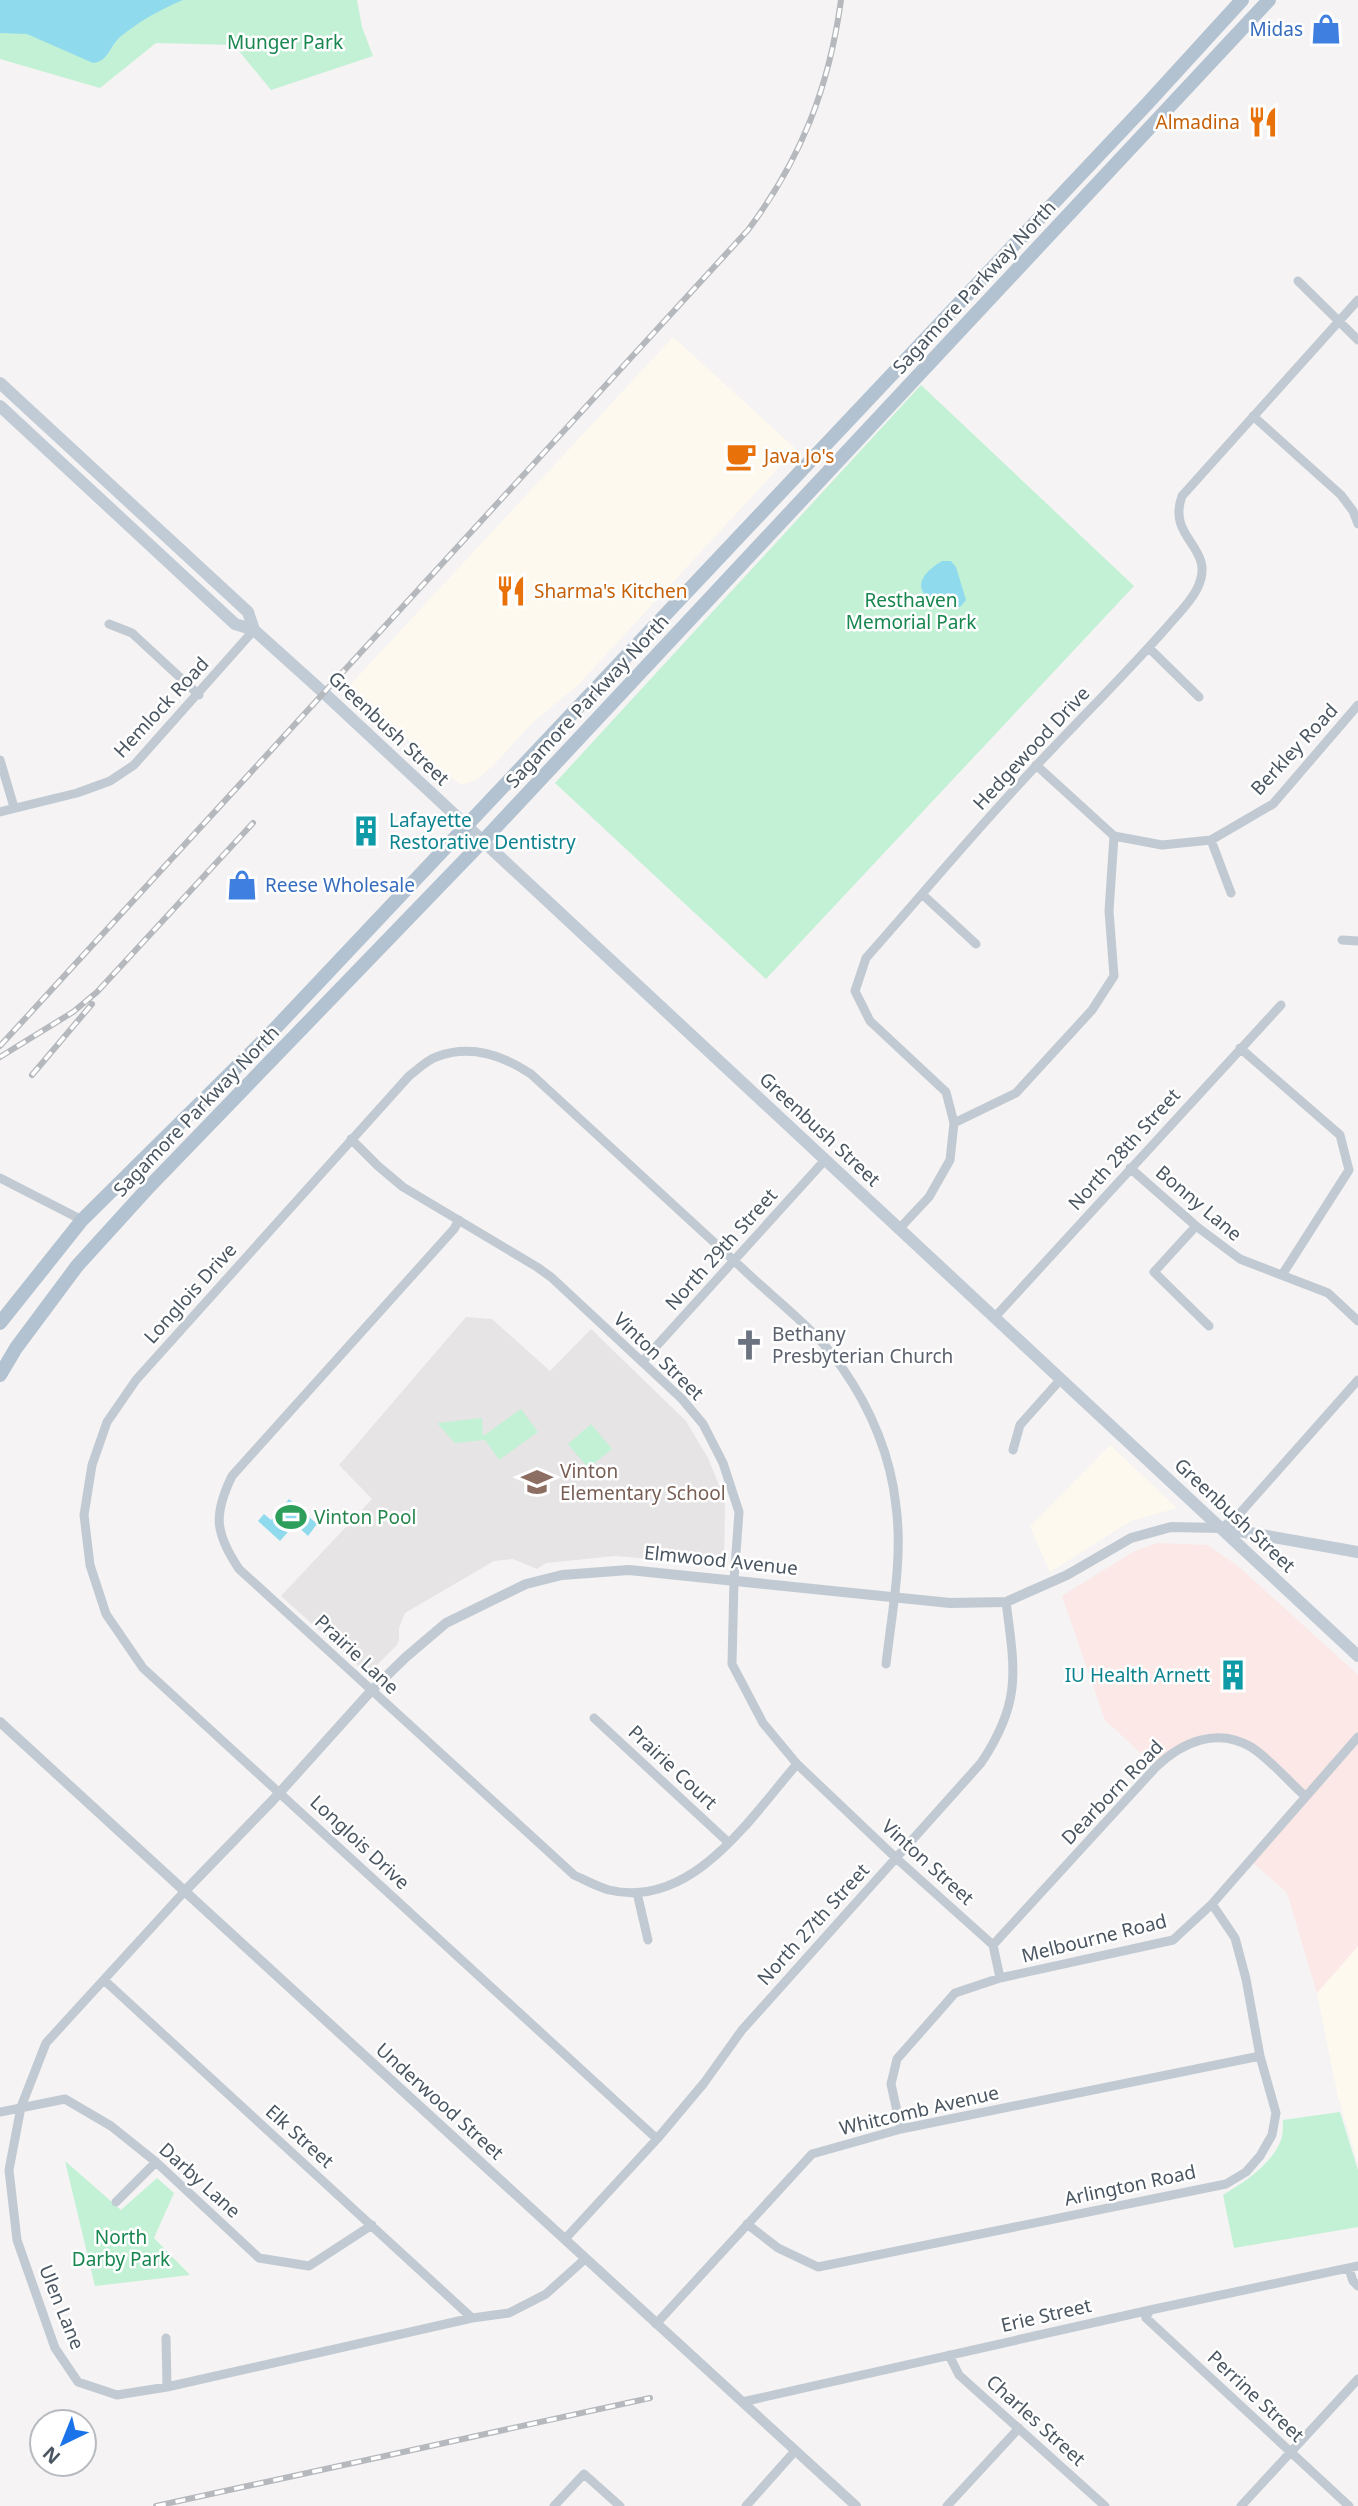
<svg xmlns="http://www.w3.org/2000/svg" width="1358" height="2506" viewBox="0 0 1358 2506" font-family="'Noto Sans',sans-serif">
	<rect width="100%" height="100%" fill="#f5f3f3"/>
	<!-- commercial -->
	<path fill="#fdf9ef" d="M673,337L796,449L577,686L533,722L493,766L476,780L461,785L440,769L350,685Z
		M1110,1445L1177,1508L1131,1521L1050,1572L1030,1527Z
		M1358,1946V2163L1338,2097L1317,1993Z"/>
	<!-- education -->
	<path fill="#e6e4e5" d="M466,1317L492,1319L550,1371L591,1329L686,1421L708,1458L725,1500L724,1565L615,1556L546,1563L537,1569L513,1559L494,1561L405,1613L399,1628V1640L397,1645L374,1668H361L281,1596L372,1499L339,1465Z"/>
	<!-- medical -->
	<path fill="#fce8e6" d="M1157,1543L1207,1545L1238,1566L1358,1675V1946L1317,1993L1287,1893L1250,1860L1304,1796L1252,1748L1232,1741L1200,1739L1156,1767L1105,1720L1062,1596L1133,1552Z"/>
	<!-- green -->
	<path fill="#c3f1d5" d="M0,0H357L362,27L373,56L271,90L234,45L156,43L100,88L0,59Z
		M921,385L1134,586L766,979L555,783Z
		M521,1409L538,1432L499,1460L485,1440L455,1443L437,1423L482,1418L483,1436Z
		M591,1424L612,1449L588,1468L568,1444Z
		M1340,2112L1358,2170V2227L1234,2248L1223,2195C1245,2182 1274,2163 1282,2137C1283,2132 1283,2125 1283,2120Z
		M65,2161L121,2210L157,2178L174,2193L154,2238L190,2275L95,2286Z"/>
	<!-- water -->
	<path fill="#90daee" d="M0,0H183C161,9 138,22 120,37C109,47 109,61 93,63L27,34L0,33Z
		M942,561H951L956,567L966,600L960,607C924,605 903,584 942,561Z
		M289,1499L317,1524L308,1536L295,1524L280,1541L258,1521L264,1514L271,1520Z"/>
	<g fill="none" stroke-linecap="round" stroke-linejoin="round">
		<!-- minor -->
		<path stroke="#c1cad2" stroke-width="9" d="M1298,281L1358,340
			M1253,416L1341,495L1353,511L1358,524
			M109,624L132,633L199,695
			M1149,648L1199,697
			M0,760L14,807
			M1036,765L1114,836L1162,845L1211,840L1273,804L1358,705
			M0,812L77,793L110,781L134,765L254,630
			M1211,840L1231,893
			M922,894L976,944
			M1342,940L1358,941
			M1240,1048L1340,1135L1349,1170L1282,1275
			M954,1123L1016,1093L1092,1010L1114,976L1109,911L1114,836
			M351,1139L378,1166L403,1187L537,1267L551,1277L682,1399L703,1424L723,1463L739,1512L734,1580L732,1664L763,1723L797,1764L896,1858L993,1945
			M1130,1168L1196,1226L1240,1259L1328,1293L1358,1321
			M0,1178L82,1220
			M459,1220L454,1229L232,1476C213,1515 215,1533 239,1569L574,1875C585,1880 598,1887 609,1890C692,1910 751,1817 797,1764
			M1196,1226L1154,1272L1209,1326
			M899,1229L929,1197L950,1160L954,1123L946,1092L870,1021L855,991L866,958C929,887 989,814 1054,747C1092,707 1131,668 1167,627C1177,615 1190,603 1197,589C1218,547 1166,540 1182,496L1358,300
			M994,1318L1281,1005
			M642,1362L825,1160
			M1013,1450L1020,1425L1060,1380
			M1222,1528L1241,1512L1358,1380
			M594,1718L729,1843
			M184,1892L46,2043L21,2107L9,2170L17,2240L55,2348L78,2382L117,2395L167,2387L472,2318L509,2313L546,2294L585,2259
			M637,1893L648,1940
			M1000,1978L993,1945L1156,1767C1182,1742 1217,1727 1251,1747C1269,1758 1288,1781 1305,1796
			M104,1980L472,2318
			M0,2112L65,2099L111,2126L156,2162L259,2258L309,2266L372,2225
			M901,2129L891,2084L897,2059L955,1993L1000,1978L1173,1940L1212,1904L1358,1737
			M657,2139L143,1668L106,1614L90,1565L84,1515L92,1465L107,1422L136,1380L409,1076C417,1070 427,1060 436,1057C471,1044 502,1055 531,1074C601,1139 672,1203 742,1268C775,1300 817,1330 843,1369C871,1409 891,1457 896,1506C903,1558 892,1612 886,1664
			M116,2202L156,2162
			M747,2224L778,2248L818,2267L1226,2184L1246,2172L1260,2156L1272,2135L1276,2113L1260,2056L1246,1979L1235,1938L1212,1904
			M565,2239L657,2139L704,2083L742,2030L981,1763C1022,1702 1015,1671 1006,1602
			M1349,2269L1353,2281L1358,2286
			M1150,2310L1146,2318L1349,2506
			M656,2324L812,2154L901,2129L1260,2056
			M166,2338L167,2387
			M949,2355L959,2375L1105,2506
			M742,2402L1150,2310L1358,2266
			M554,2506L584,2474L620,2506
			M746,2506L795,2451
			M947,2506L1019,2428
			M1241,2506L1358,2379"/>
		<!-- tertiary -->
		<path stroke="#c1cad2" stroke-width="10" d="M0,1722L856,2506
			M184,1892L273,1800L371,1691L406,1657L446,1623L526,1584L562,1575L629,1570L950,1603L1006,1602L1067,1575L1131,1538L1171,1527L1222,1528"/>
		<!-- secondary -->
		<path stroke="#c1cbd6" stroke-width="12" d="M0,383L248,612L254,630
			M0,406L235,624L254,630L324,693L1358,1656
			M1222,1528L1358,1552"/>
		<!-- primary -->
		<path stroke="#b3c2d1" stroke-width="14" d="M0,1323L82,1220L268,1036L1147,104L1242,0
			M0,1375L16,1348L77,1266L147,1189L483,841L1269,0"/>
		<!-- rail casing -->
		<g stroke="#b5b8bd" stroke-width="6">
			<path id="rail" d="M0,1046L748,230C801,159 829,88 841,0
				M0,1057L73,1012L97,992L253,823
				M32,1075L92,1004
				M156,2506L650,2398"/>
		</g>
		<!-- rail -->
		<use href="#rail" stroke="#fff" stroke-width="3.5" stroke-dasharray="10" stroke-linecap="butt"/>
	</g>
	<!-- icons -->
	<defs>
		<g id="shop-bare" transform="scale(2.415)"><path d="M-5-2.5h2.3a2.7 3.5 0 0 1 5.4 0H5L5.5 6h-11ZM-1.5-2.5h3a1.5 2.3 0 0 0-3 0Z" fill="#3f7fe0" stroke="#fff" stroke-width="2.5" paint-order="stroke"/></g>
		<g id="restaurant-bare" transform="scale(2.415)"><path d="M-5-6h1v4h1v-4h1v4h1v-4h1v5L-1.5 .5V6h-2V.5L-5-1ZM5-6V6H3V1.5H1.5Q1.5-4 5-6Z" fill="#e8710a" stroke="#fff" stroke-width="2.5" paint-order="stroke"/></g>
		<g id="cafe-bare" transform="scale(2.415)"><path d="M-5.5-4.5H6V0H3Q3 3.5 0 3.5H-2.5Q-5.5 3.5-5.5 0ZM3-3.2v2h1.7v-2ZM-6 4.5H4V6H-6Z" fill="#e8710a" stroke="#fff" stroke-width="2.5" paint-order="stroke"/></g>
		<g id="building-bare" transform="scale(2.415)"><path d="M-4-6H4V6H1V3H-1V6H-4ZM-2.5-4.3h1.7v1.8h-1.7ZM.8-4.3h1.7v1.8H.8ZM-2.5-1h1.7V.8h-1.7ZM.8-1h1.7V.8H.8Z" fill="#0f9aa8" stroke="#fff" stroke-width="2.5" paint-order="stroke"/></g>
		<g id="church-bare" transform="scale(2.415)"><path d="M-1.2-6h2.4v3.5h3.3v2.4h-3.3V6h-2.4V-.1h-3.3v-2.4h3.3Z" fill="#6b7280" stroke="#fff" stroke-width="2.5" paint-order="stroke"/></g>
		<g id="school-bare" transform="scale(2.415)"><path d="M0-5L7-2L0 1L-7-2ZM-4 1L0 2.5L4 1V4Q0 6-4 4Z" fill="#8d6e63" stroke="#fff" stroke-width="2.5" paint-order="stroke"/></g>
		<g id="stadium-bare" transform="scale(2.415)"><path d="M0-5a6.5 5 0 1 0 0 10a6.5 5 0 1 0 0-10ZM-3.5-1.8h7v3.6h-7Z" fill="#2e9e5b" stroke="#fff" stroke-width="2.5" paint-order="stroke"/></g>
	</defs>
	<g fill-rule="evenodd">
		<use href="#shop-bare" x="1326" y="29"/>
		<use href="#restaurant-bare" x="1263" y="122"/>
		<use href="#cafe-bare" x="741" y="456"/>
		<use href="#restaurant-bare" x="511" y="591"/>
		<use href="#building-bare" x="366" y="831"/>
		<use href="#shop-bare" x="242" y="885"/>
		<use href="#church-bare" x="749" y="1345"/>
		<use href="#school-bare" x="537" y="1482"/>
		<use href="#stadium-bare" x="291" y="1517"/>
		<use href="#building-bare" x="1233" y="1675"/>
	</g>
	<g text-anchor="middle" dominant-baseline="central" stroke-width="5" stroke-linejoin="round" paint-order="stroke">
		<!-- shop labels -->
		<g font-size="19" fill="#366cbe" stroke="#fff" text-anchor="end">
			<text x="1303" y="29">Midas</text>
			<text x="265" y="885" text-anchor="start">Reese Wholesale</text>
		</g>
		<!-- park labels -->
		<g font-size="19" fill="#17864f" stroke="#fff">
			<text x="285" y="42">Munger Park</text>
			<text x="911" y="600">Resthaven<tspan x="911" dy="22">Memorial Park</tspan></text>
			<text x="121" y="2237">North<tspan x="121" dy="22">Darby Park</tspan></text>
		</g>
		<!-- food labels -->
		<g font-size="19" fill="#c56008" stroke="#fff" text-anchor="start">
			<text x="1240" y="122" text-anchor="end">Almadina</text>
			<text x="764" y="456">Java Jo's</text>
			<text x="534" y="591">Sharma's Kitchen</text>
		</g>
		<!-- street labels -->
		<g font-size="19" fill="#4a5661" stroke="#fff">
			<text transform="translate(974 287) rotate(-47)">Sagamore Parkway North</text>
			<text transform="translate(587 701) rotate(-47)">Sagamore Parkway North</text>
			<text transform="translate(161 707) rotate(-47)">Hemlock Road</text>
			<text transform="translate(389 728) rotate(43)">Greenbush Street</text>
			<text transform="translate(1031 748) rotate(-47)">Hedgewood Drive</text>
			<text transform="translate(1294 749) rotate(-47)">Berkley Road</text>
			<text transform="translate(196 1111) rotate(-46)">Sagamore Parkway North</text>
			<text transform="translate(820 1129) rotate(43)">Greenbush Street</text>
			<text transform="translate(1124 1149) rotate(-48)">North 28th Street</text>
			<text transform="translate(1199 1203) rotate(40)">Bonny Lane</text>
			<text transform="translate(721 1249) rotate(-48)">North 29th Street</text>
			<text transform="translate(190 1293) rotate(-48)">Longlois Drive</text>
			<text transform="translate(659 1356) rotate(44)">Vinton Street</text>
			<text transform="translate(1235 1515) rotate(43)">Greenbush Street</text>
			<text transform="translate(721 1560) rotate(6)">Elmwood Avenue</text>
			<text transform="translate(357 1654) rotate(43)">Prairie Lane</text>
			<text transform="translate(673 1767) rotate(43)">Prairie Court</text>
			<text transform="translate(1112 1792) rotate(-46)">Dearborn Road</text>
			<text transform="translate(360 1842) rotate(43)">Longlois Drive</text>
			<text transform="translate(928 1862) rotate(42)">Vinton Street</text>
			<text transform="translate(813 1924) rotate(-48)">North 27th Street</text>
			<text transform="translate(1094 1938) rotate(-14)">Melbourne Road</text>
			<text transform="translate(440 2101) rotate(42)">Underwood Street</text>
			<text transform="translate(919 2110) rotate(-13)">Whitcomb Avenue</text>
			<text transform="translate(300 2136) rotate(42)">Elk Street</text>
			<text transform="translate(200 2180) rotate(42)">Darby Lane</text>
			<text transform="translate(1130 2185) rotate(-12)">Arlington Road</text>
			<text transform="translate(62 2307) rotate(68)">Ulen Lane</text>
			<text transform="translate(1046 2315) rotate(-13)">Erie Street</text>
			<text transform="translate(1256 2396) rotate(43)">Perrine Street</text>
			<text transform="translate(1036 2420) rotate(42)">Charles Street</text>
		</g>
		<!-- culture labels -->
		<g font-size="19" fill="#0d838f" stroke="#fff" text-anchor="start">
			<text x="389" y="820">Lafayette<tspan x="389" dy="22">Restorative Dentistry</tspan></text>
			<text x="1210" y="1675" text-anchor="end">IU Health Arnett</text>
		</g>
		<!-- worship labels -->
		<g font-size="19" fill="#5b616d" stroke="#fff" text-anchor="start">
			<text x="772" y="1334">Bethany<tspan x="772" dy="22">Presbyterian Church</tspan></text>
		</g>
		<!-- education labels -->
		<g font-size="19" fill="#785e54" stroke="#fff" text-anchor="start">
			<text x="560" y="1471">Vinton<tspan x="560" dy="22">Elementary School</tspan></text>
		</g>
		<!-- leisure labels -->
		<g font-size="19" fill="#27864d" stroke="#fff" text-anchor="start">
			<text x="314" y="1517">Vinton Pool</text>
		</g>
	</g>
	<!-- north arrow -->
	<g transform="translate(63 2443) rotate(223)"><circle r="33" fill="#ffffff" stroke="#b7bbc0" stroke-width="2"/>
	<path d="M0-5L12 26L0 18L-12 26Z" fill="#1a73e8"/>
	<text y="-10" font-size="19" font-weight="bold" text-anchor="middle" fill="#4a5661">N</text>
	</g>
</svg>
